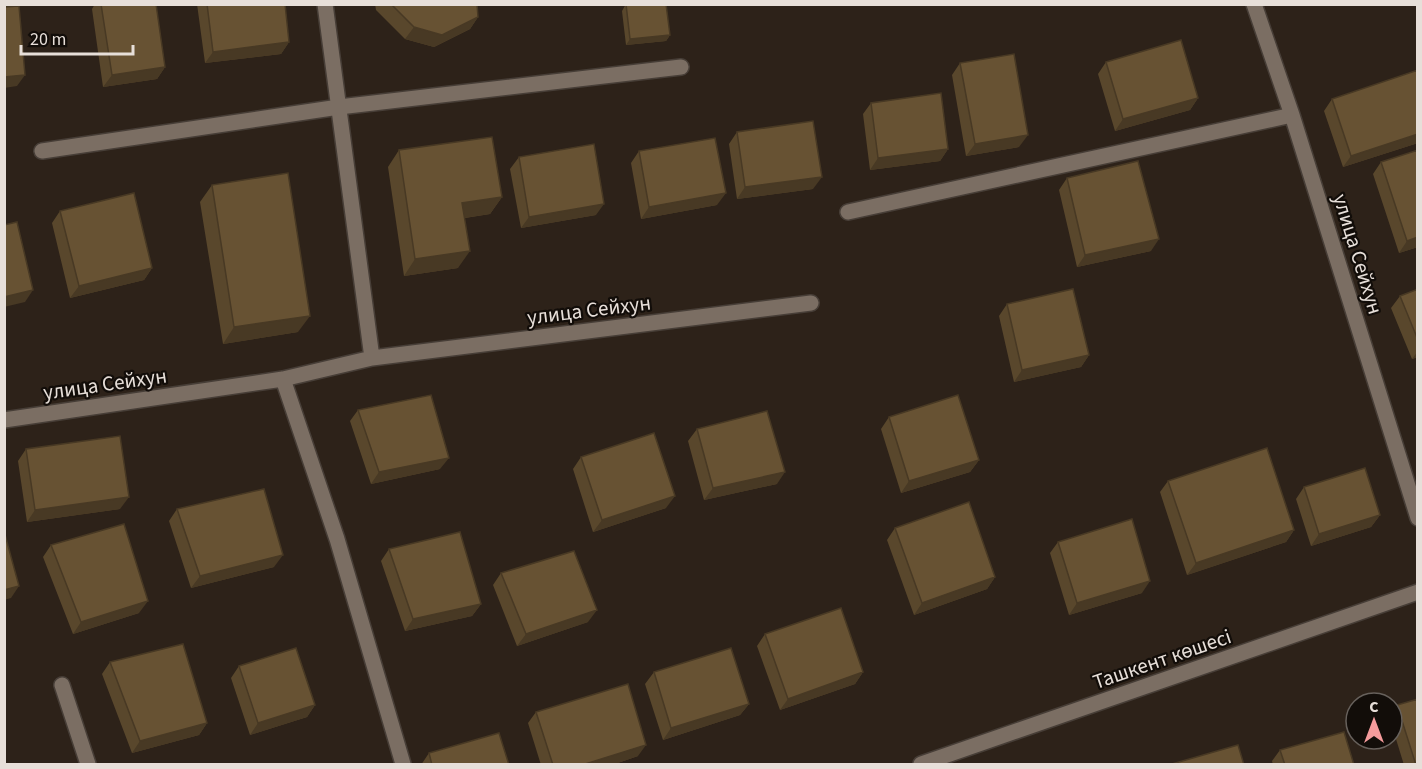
<svg xmlns="http://www.w3.org/2000/svg" width="1422" height="769" viewBox="0 0 1422 769" font-family="'Source Sans 3',sans-serif">
	<rect width="100%" height="100%" fill="#2d2219"/>
	<g fill="none" stroke-linecap="round" stroke-linejoin="round">
		<!-- minor casing -->
		<g stroke="#473e37" stroke-width="18">
			<path id="minor" d="M325,4L372,358
				M1254,4L1292,115L1418,518
				M42,151L339,107L681,67
				M848,212L1292,115
				M283,379L337,539L403,764
				M4,420L283,379L372,358L811,303
				M62,685L88,764
				M921,764L1418,592"/>
		</g>
		<!-- minor -->
		<use href="#minor" stroke="#7b6e63" stroke-width="15"/>
	</g>
	<!-- wall -->
	<path fill="#59472c" d="M95,4H156L165,67L157,79L103,87L92,9Z
		M197,4H285L289,42L281,54L205,63Z
		M375,4H477L478,17L470,29L434,47L405,39L376,10Z
		M626,4L670,35L666,41L626,45L622,11Z
		M1106,62L1198,98L1190,110L1115,131L1098,74Z
		M960,63L1019,147L966,156L952,75Z
		M1418,70V143L1343,167L1324,111L1332,99Z
		M871,103L948,149L940,161L870,170L863,114Z
		M737,132L813,189L737,199L729,144Z
		M399,150L502,197L490,214L465,218L458,268L404,276L388,167Z
		M1418,150V247L1399,253L1373,174L1381,162Z
		M639,151L717,205L641,219L631,163Z
		M519,157L596,215L521,228L510,169Z
		M1067,178L1151,251L1077,267L1059,190Z
		M212,185L298,332L223,344L200,202Z
		M60,211L152,268L144,280L70,298L52,223Z
		M1418,289V357L1412,359L1391,308L1400,296Z
		M1007,304L1089,355L1081,367L1014,382L999,316Z
		M358,410L440,469L371,484L350,421Z
		M889,417L979,460L970,472L901,493L881,429Z
		M697,429L777,484L704,500L688,441Z
		M26,449L120,509L27,522L18,461Z
		M581,457L666,508L593,532L573,469Z
		M1168,481L1294,530L1286,542L1187,575L1160,492Z
		M1304,487L1380,515L1371,527L1311,546L1296,499Z
		M177,509L274,567L191,588L169,521Z
		M895,528L995,577L987,589L914,615L887,540Z
		M1058,542L1142,593L1069,615L1050,553Z
		M51,545L139,613L73,634L43,557Z
		M389,549L481,604L472,616L405,631L381,561Z
		M501,573L588,622L517,646L493,585Z
		M765,634L863,672L855,684L780,710L757,646Z
		M110,662L207,723L199,735L132,753L102,674Z
		M239,666L315,705L307,717L250,735L231,678Z
		M654,672L749,704L740,715L663,740L645,684Z
		M1397,705L1418,765H1404L1392,726V713Z
		M536,712L638,756L612,765H541L528,723Z
		M1280,750L1354,765H1273L1272,761Z
		M429,753L509,765H421Z"/>
	<!-- shaded-wall -->
	<path fill="#483924" d="M478,17L470,29L434,47L405,39L414,27Z
		M670,35L666,41L626,45L630,39Z
		M289,42L281,54L205,63L213,52Z
		M165,67L157,79L103,87L112,75Z
		M25,75L17,86L4,88V77Z
		M1198,98L1190,110L1115,131L1123,119Z
		M1418,134V143L1343,167L1351,156Z
		M1028,135L1019,147L966,156L975,144Z
		M948,149L940,161L870,170L878,158Z
		M822,177L813,189L737,199L745,187Z
		M726,193L717,205L641,219L649,207Z
		M502,197L490,214L451,220L462,203Z
		M604,204L596,215L521,228L529,217Z
		M1418,237V247L1399,253L1407,241Z
		M1159,239L1151,251L1077,267L1085,255Z
		M470,251L458,268L404,276L415,259Z
		M152,268L144,280L70,298L79,286Z
		M33,290L25,302L4,307V297Z
		M310,316L298,332L223,344L234,327Z
		M1418,351V357L1412,359Z
		M1089,355L1081,367L1014,382L1022,370Z
		M449,458L440,469L371,484L379,472Z
		M979,460L970,472L901,493L909,481Z
		M785,472L777,484L704,500L713,488Z
		M675,496L666,508L593,532L602,520Z
		M129,497L120,509L27,522L35,510Z
		M1380,515L1371,527L1311,546L1319,534Z
		M1294,530L1286,542L1187,575L1196,563Z
		M283,555L274,567L191,588L200,576Z
		M995,577L987,589L914,615L922,603Z
		M1150,581L1142,593L1069,615L1077,603Z
		M19,586L11,598L4,600V590Z
		M148,601L139,613L73,634L81,622Z
		M481,604L472,616L405,631L413,619Z
		M597,610L588,622L517,646L526,634Z
		M863,672L855,684L780,710L788,699Z
		M749,704L740,715L663,740L671,728Z
		M315,705L307,717L250,735L258,723Z
		M207,723L199,735L132,753L140,741Z
		M646,745L638,756L612,765H582Z"/>
	<!-- building -->
	<path fill="#675233" stroke="#483924" stroke-width="1.5" d="M101,4H156L165,67L112,75Z
		M207,4H285L289,42L213,52Z
		M391,4H477L478,17L442,35L414,27Z
		M626,4H666L670,35L630,39Z
		M19,6L25,75L4,77V7Z
		M1181,40L1198,98L1123,119L1106,62Z
		M1014,54L1028,135L975,144L960,63Z
		M1418,70V134L1351,156L1332,99Z
		M941,93L948,149L878,158L871,103Z
		M813,121L822,177L745,187L737,132Z
		M492,137L502,197L462,203L470,251L415,259L399,150Z
		M715,138L726,193L649,207L639,151Z
		M594,144L604,204L529,217L519,157Z
		M1418,150V237L1407,241L1381,162Z
		M1138,161L1159,239L1085,255L1067,178Z
		M288,173L310,316L234,327L212,185Z
		M134,193L152,268L79,286L60,211Z
		M17,222L33,290L4,297V225Z
		M1073,289L1089,355L1022,370L1007,304Z
		M1418,289V340L1400,296Z
		M431,395L449,458L379,472L358,410Z
		M958,395L979,460L909,481L889,417Z
		M767,411L785,472L713,488L697,429Z
		M654,433L675,496L602,520L581,457Z
		M120,436L129,497L35,510L26,449Z
		M1267,448L1294,530L1196,563L1168,481Z
		M1365,468L1380,515L1319,534L1304,487Z
		M264,489L283,555L200,576L177,509Z
		M969,502L995,577L922,603L895,528Z
		M1132,519L1150,581L1077,603L1058,542Z
		M124,524L148,601L81,622L51,545Z
		M4,531L19,586L4,590Z
		M460,532L481,604L413,619L389,549Z
		M574,551L597,610L526,634L501,573Z
		M841,608L863,672L788,699L765,634Z
		M183,644L207,723L140,741L110,662Z
		M296,648L315,705L258,723L239,666Z
		M731,648L749,704L671,728L654,672Z
		M628,684L646,745L582,765H553L536,712Z
		M1418,699V765H1416L1397,705Z
		M1344,732L1354,765H1285L1280,750Z
		M499,733L509,765H432L429,753Z
		M1238,745L1244,765L1172,764Z"/>
	<g text-anchor="middle" dominant-baseline="central" stroke-width="4.5" stroke-linejoin="round" paint-order="stroke">
		<!-- street labels -->
		<g font-size="21" fill="#e7dfd9" stroke="#120d09">
			<text transform="translate(1358 254) rotate(73)">улица Сейхун</text>
			<text transform="translate(589 310) rotate(-7)">улица Сейхун</text>
			<text transform="translate(105 384) rotate(-8)">улица Сейхун</text>
			<text transform="translate(1162 659) rotate(-19)">Ташкент көшесі</text>
		</g>
	</g>
	<!-- border -->
	<rect width="1422" height="769" fill="none" stroke="#e7dfd9" stroke-width="12"/>
	<!-- north arrow -->
	<g transform="translate(1374 721)"><circle r="28" fill="#120d09" stroke="#67615c" stroke-width="1.5"/>
	<path d="M0-4.5L10 22L0 15L-10 22Z" fill="#f59b9c"/>
	<text y="-9" font-size="16" font-weight="bold" text-anchor="middle" fill="#e7dfd9">С</text>
	</g>
	<!-- scale -->
	<path d="M21 45v9h112v-9" fill="none" stroke="#e7dfd9" stroke-width="3"/>
	<text x="30" y="45" font-size="18" fill="#e7dfd9" stroke="#120d09" stroke-width="4.5" paint-order="stroke">20 m</text>
</svg>
